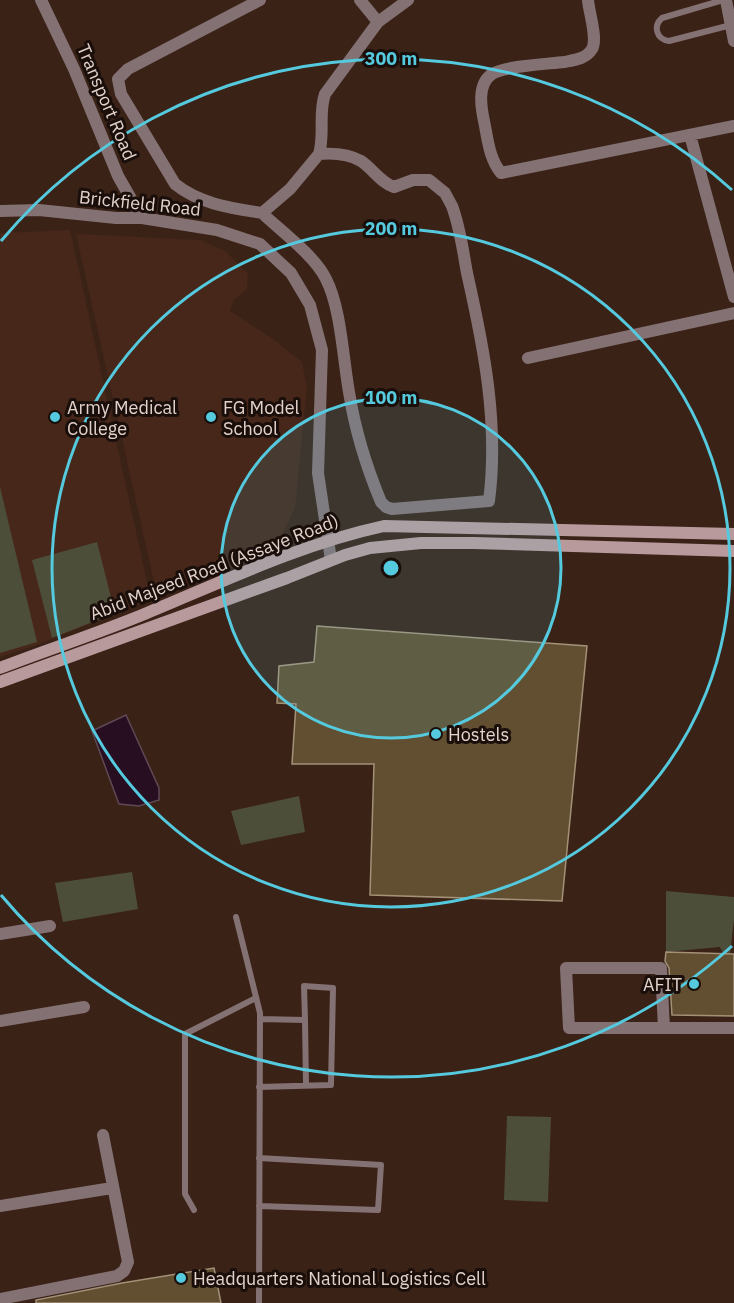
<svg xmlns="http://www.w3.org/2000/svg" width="734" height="1303" viewBox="0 0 734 1303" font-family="'IBM Plex Sans',sans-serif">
	<rect width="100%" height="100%" fill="#3a2217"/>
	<!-- built -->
	<path fill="#46271a" d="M70,230L151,600L37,645L0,657V233Z
		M76,234L201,240L225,251L248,274L247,289L234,300L230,311L273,339L302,362L307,388L295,508L281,537L260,557L157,595Z"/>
	<!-- green -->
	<path fill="#4d4e3a" d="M0,487L37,642L0,653Z
		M97,542L115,613L52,638L32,560Z
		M299,796L305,832L241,845L231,811Z
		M132,872L138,909L63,922L55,883Z
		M666,891L734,897V919L729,962L720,965L723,953L720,947L666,952Z
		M507,1116L551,1117L548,1202L504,1200Z"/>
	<!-- water -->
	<path fill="#270e21" stroke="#5f4954" stroke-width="1.5" d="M126,715L159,788V800L139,806L119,804L92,731Z"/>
	<!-- building -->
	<path fill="#624e30" stroke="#a39178" stroke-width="1.5" d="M317,626L587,646L562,901L370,895L374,764H292L296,704L277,703L279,666L314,662Z
		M666,952L734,954V1016L672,1015L669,968L665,961Z
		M214,1268L221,1303H36V1300L122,1283Z"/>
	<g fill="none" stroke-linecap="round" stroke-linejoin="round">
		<!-- lane -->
		<path stroke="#847173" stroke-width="6" d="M723,0L662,18C653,26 656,39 669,41L731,25
			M236,917L260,1013L259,1303
			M305,1020L306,1085
			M259,1087L331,1085L333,988L304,986L305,1020L260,1019
			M259,1206L378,1210L381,1165L259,1158
			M194,1210L185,1194V1034L256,998"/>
		<!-- street -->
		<path stroke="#847173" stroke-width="12" d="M41,0L74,69L118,176L142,218
			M260,0L128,69L118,79L121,94L175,184C200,204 231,208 262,213
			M360,0L378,22
			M588,0C589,13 598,39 592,49C586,59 574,60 564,62C548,64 504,66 492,74C477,84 481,107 484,121C488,140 489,158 501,173L734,126
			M726,0L734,41
			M690,135L734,297
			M319,154L290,189L262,213C281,231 315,256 326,279C341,308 343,359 349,392C355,430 366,466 381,502L386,507L392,509L489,501C499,424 484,348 467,273C463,251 460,227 452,206L445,193L429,180H413L394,187C380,182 373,169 361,161C349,154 332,153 319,154C325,134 318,114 325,94L378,22L408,0
			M0,211L39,210L116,218H142L217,230L260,244L291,273L310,305L322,350L318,473L331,560
			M528,358L734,313
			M0,934L50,926
			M0,1021L84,1007
			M664,1028L661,968H566L569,1028H734
			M0,1206L112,1188
			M0,1299L117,1276L124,1271L128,1262L103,1135"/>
		<!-- secondary -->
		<path stroke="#b89a9d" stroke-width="12" d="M0,668C49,649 99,633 147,613C224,581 301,544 384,526L734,534
			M0,682L287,578L345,555L370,548L421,543H474L734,551"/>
	</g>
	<!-- distance rings -->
	<circle cx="391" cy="568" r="170" fill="#55cade" fill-opacity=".12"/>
	<g fill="none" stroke="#55cade" stroke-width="3">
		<circle cx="391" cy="568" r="170"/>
		<circle cx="391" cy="568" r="339"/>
		<path d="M732 946A509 509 0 0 1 1 895M1 241A509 509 0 0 1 732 190"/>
	</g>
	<!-- markers -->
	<g fill="#55cade" stroke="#190e0a" stroke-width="2">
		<circle cx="55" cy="417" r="6"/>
		<circle cx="211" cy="417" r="6"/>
		<circle cx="436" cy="734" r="6"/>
		<circle cx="694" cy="984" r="6"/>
		<circle cx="181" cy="1278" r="6"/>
	</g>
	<g text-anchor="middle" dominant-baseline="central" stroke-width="6" stroke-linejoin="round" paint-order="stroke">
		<!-- street labels -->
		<g font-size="18" fill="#e3d2cb" stroke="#190e0a">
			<text transform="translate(107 102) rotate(67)">Transport Road</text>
			<text transform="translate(140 203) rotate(6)">Brickfield Road</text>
			<text transform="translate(214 567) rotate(-21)">Abid Majeed Road (Assaye Road)</text>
		</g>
		<!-- poi labels -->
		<g font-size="18" fill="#e3d2cb" stroke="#190e0a" text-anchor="start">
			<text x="67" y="407">Army Medical<tspan x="67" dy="21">College</tspan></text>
			<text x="223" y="407">FG Model<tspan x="223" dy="21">School</tspan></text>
			<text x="448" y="734">Hostels</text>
			<text x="682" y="984" text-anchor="end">AFIT</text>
			<text x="193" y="1278">Headquarters National Logistics Cell</text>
		</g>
	</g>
	<circle cx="391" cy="568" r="9" fill="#55cade" stroke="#190e0a" stroke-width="3"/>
	<g font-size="18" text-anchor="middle" font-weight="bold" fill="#55cade" stroke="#190e0a" stroke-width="6" stroke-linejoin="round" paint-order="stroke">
		<text x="391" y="65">300 m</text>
		<text x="391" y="235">200 m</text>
		<text x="391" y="404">100 m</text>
	</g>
</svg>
